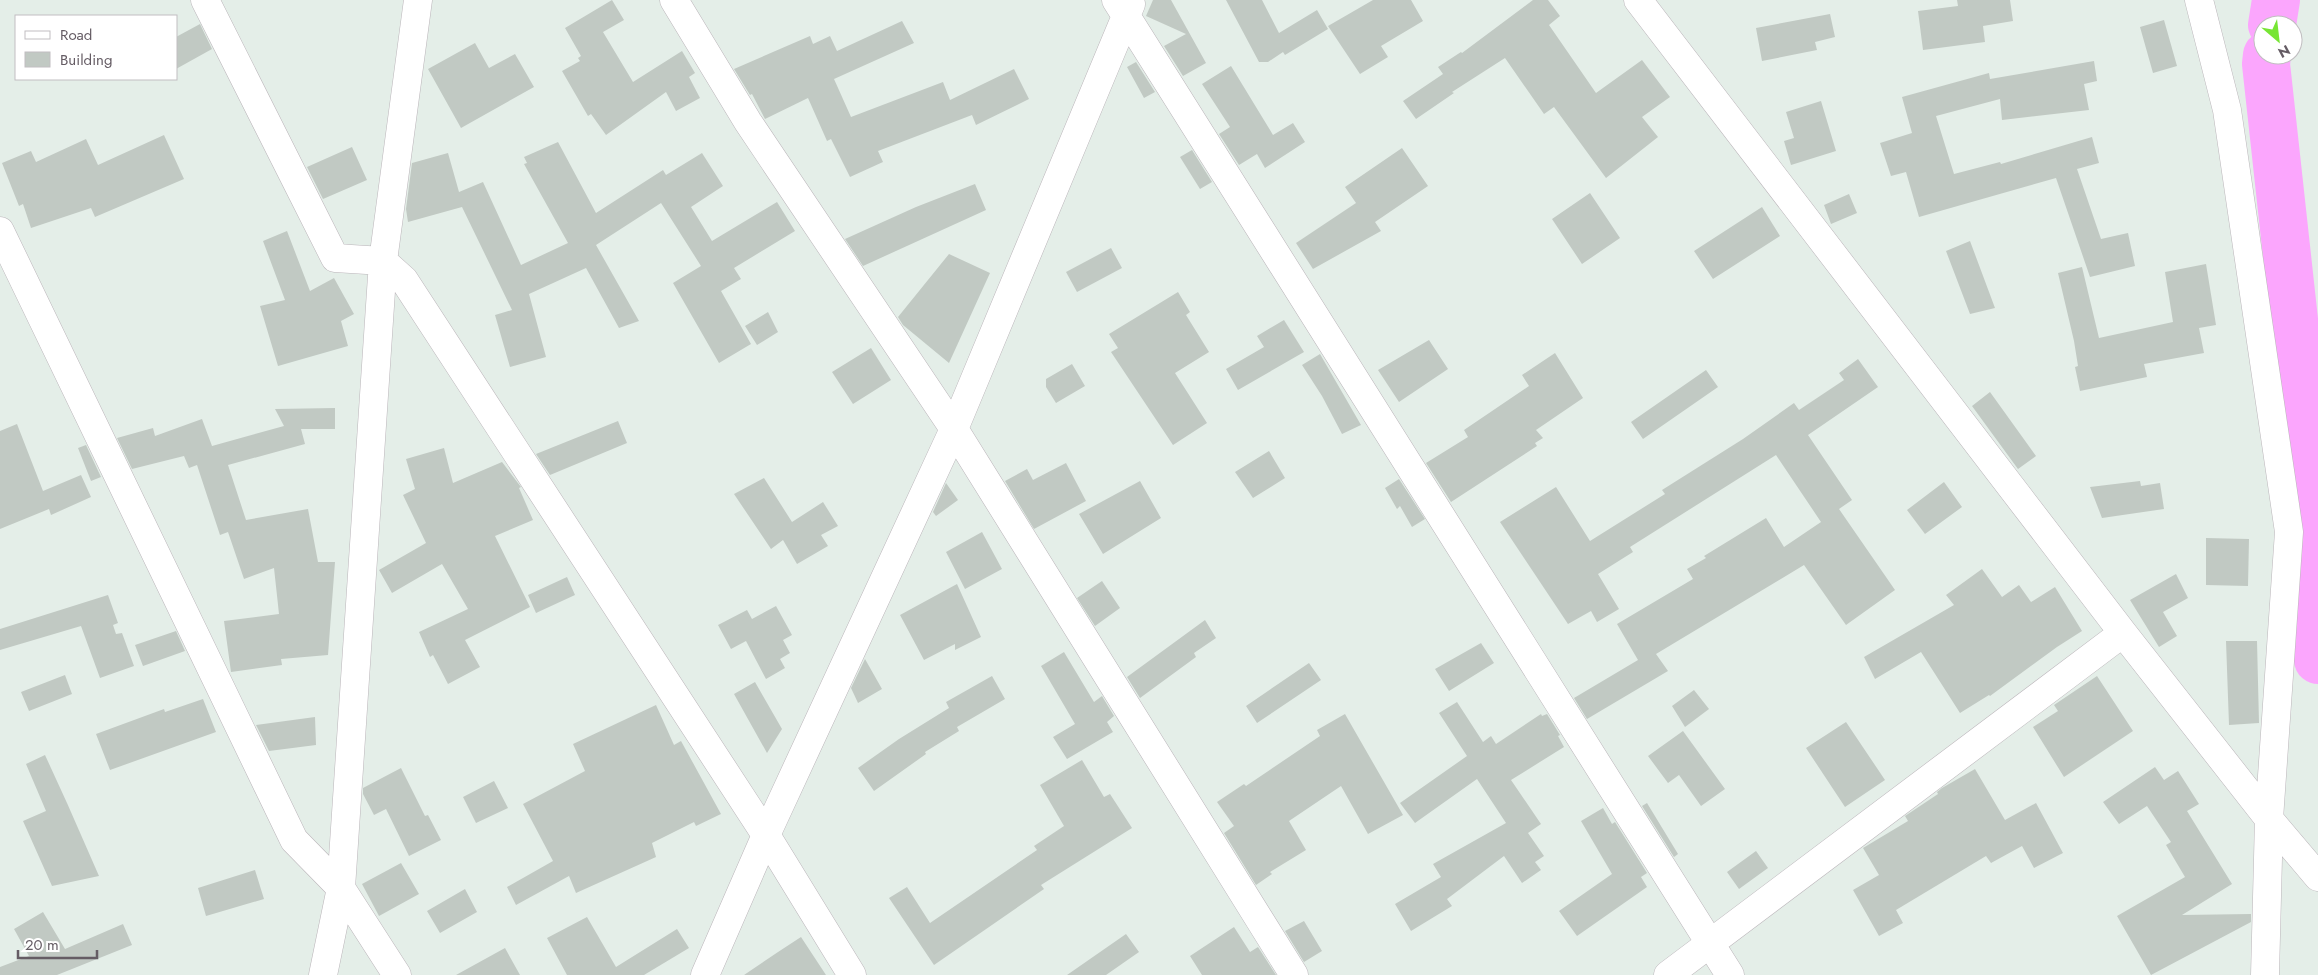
<svg xmlns="http://www.w3.org/2000/svg" width="2318" height="975" viewBox="0 0 2318 975" font-family="Jost,sans-serif">
	<rect width="100%" height="100%" fill="#e4eee8"/>
	<g fill="none" stroke-linecap="round" stroke-linejoin="round">
		<!-- river -->
		<path stroke="#fba6fd" stroke-width="48" d="M2272,25L2276,0
			M2267,55L2266,64L2295,329L2318,660"/>
	</g>
	<!-- building -->
	<path fill="#c1c9c3" d="M612,0L624,20L603,32L633,82L682,51L695,73L689,77L700,98L676,111L666,92L606,135L591,114L588,116L562,71L580,61L578,58L581,56L565,28Z
		M1153,0H1171L1206,63L1183,76L1164,46L1186,34L1146,16Z
		M1226,0H1262L1279,33L1317,10L1328,29L1285,55L1283,52L1268,62H1259Z
		M1373,0H1411L1423,21L1381,46L1388,57L1360,74L1328,26Z
		M1533,0H1548L1560,16L1549,25L1596,93L1642,60L1670,97L1642,117L1658,137L1606,178L1554,107L1544,114L1505,58L1452,92L1454,93L1416,119L1403,101L1443,74L1438,67L1461,52L1462,53Z
		M1957,0H2010L2013,21L1983,26L1985,42L1923,50L1918,11L1958,6Z
		M1830,14L1835,37L1815,42L1817,50L1762,61L1756,28Z
		M2164,20L2177,66L2153,73L2140,27Z
		M902,21L914,43L834,79L851,117L943,82L950,100L1014,69L1029,99L976,125L972,115L878,151L883,162L850,177L831,139L827,141L808,98L765,119L752,94L750,95L734,69L810,36L813,44L830,36L837,51Z
		M200,24L212,49L176,69V37Z
		M475,43L489,68L515,54L534,87L461,128L428,69Z
		M2094,61L2097,81L2084,84L2089,110L2002,120L2000,99L1936,116L1954,174L2000,162L2001,164L2092,137L2099,163L2077,169L2101,239L2128,233L2135,266L2090,277L2056,178L1919,217L1906,172L1891,176L1880,143L1912,133L1902,97L1989,73L1990,79Z
		M1136,62L1155,92L1144,98L1127,67Z
		M1231,66L1273,135L1293,123L1305,142L1265,168L1257,154L1239,165L1219,134L1230,127L1202,84Z
		M1821,101L1836,151L1791,165L1784,141L1794,138L1786,112Z
		M164,135L184,179L95,217L91,208L31,228L23,204L19,206L2,163L31,151L36,162L86,139L98,165Z
		M558,142L596,213L663,170L666,175L702,153L723,186L691,207L712,241L777,202L795,231L734,268L741,279L721,291L751,344L719,363L673,283L701,266L661,203L596,245L639,321L619,328L586,268L529,294L546,357L510,367L495,315L512,310L462,207L408,222L406,209L412,163L448,153L459,192L483,182L521,265L568,243L524,164L527,163L524,157Z
		M352,147L367,180L323,199L307,167Z
		M1402,148L1428,186L1375,222L1381,231L1313,269L1296,243L1356,203L1345,187Z
		M1192,150L1212,182L1200,189L1180,157Z
		M975,184L986,210L863,266L845,239L916,207Z
		M1590,193L1620,238L1582,264L1552,219Z
		M1849,194L1857,213L1831,224L1824,205Z
		M1762,207L1780,236L1713,279L1694,251Z
		M287,231L310,291L334,278L354,314L341,321L348,346L278,366L260,306L285,300L263,241Z
		M1970,241L1995,308L1970,314L1946,251Z
		M1111,248L1122,268L1077,292L1066,272Z
		M949,254L990,273L949,363L903,325L898,317Z
		M2206,264L2216,325L2199,328L2204,353L2144,364L2147,377L2080,391L2075,367L2078,366L2074,341L2058,273L2082,267L2099,338L2173,322L2165,272Z
		M1178,292L1190,312L1186,315L1209,352L1175,373L1207,423L1173,445L1111,352L1118,348L1109,334Z
		M768,312L778,332L757,345L745,326Z
		M1284,320L1304,352L1238,390L1226,369L1264,347L1257,336Z
		M1429,340L1448,369L1399,402L1378,370Z
		M871,348L891,380L853,404L832,372Z
		M1555,353L1583,398L1536,430L1543,438L1535,443L1537,446L1451,502L1426,463L1468,437L1464,430L1529,386L1522,375Z
		M1320,354L1361,425L1342,434L1322,396L1302,365Z
		M1858,359L1878,387L1808,435L1852,500L1839,509L1895,590L1846,625L1804,565L1656,654L1668,671L1587,719L1574,698L1638,660L1617,624L1693,579L1687,569L1706,558L1704,556L1766,518L1784,547L1821,522L1776,455L1630,547L1633,552L1598,574L1619,609L1597,622L1591,611L1568,624L1500,522L1556,487L1590,541L1665,494L1662,490L1743,439L1794,403L1799,410L1844,380L1839,373Z
		M1072,364L1085,386L1056,403L1046,387V379Z
		M1706,370L1718,387L1643,439L1631,422Z
		M1990,392L2036,456L2018,469L1972,406Z
		M335,408V429H301L305,444L228,465L246,520L308,509L318,562H335L328,655L281,659L282,665L231,672L224,621L279,614L274,568L244,579L228,532L220,535L197,465L189,468L184,456L132,469L117,438L153,428L155,436L202,419L212,446L284,426L275,409Z
		M618,421L627,443L550,475L536,454Z
		M17,424L43,491L81,475L91,497L51,515L49,509L0,529V431Z
		M86,445L101,477L91,481L78,448Z
		M444,448L453,483L502,462L521,487L519,488L533,520L495,536L530,607L465,640L480,667L448,684L433,655L430,657L419,632L468,609L442,564L392,593L379,570L426,543L403,495L415,489L406,459Z
		M1269,451L1285,478L1253,498L1235,472Z
		M1066,463L1086,501L1034,529L1005,481L1027,469L1033,480Z
		M764,478L792,522L823,502L838,526L821,535L828,546L797,564L783,540L771,549L734,494Z
		M1399,479L1425,519L1412,527L1400,506L1397,509L1385,488Z
		M1140,481L1161,518L1103,554L1079,514Z
		M2140,481L2141,486L2160,483L2164,509L2102,518L2090,487Z
		M1944,482L1962,507L1925,534L1907,510Z
		M946,483L958,500L936,516L933,512Z
		M982,532L1002,569L965,589L946,552Z
		M2206,538L2249,539L2248,586L2206,585Z
		M1982,569L2002,597L2019,585L2031,602L2055,587L2082,631L2057,647L1990,696L1989,695L1960,713L1921,652L1875,679L1864,657L1954,605L1946,595Z
		M2176,574L2188,598L2163,612L2177,636L2159,647L2130,600Z
		M567,577L575,595L536,613L528,595Z
		M1102,581L1120,608L1095,626L1077,598Z
		M957,584L981,637L955,650V644L924,660L900,615Z
		M108,595L118,623L113,625L116,634L122,633L134,666L100,678L81,626L0,650V629Z
		M776,606L792,635L783,640L790,653L780,659L785,668L766,679L746,641L731,649L718,625L747,610L752,619Z
		M1205,620L1216,638L1194,653L1196,657L1140,698L1127,677Z
		M176,631L185,651L143,666L135,645Z
		M2226,641H2257L2259,723L2229,725Z
		M1481,643L1494,663L1449,691L1435,669Z
		M1064,652L1094,702L1102,696L1114,716L1107,722L1113,732L1067,759L1053,737L1075,724L1041,666Z
		M865,659L882,689L858,703L851,688Z
		M1309,663L1321,680L1257,723L1246,706Z
		M65,675L72,694L29,711L21,692Z
		M992,676L1005,699L957,727L959,731L925,752L926,754L874,791L858,768L899,739L949,708L946,702Z
		M2097,676L2133,731L2064,777L2033,727L2058,711L2054,705Z
		M755,682L782,729L767,753L734,694Z
		M1694,690L1709,709L1685,727L1672,706Z
		M203,699L216,732L110,770L96,734L164,709L165,712Z
		M1457,702L1483,742L1491,736L1496,744L1541,714L1542,716L1547,714L1560,735L1558,736L1564,747L1511,780L1541,824L1528,833L1544,856L1535,862L1541,870L1522,883L1504,856L1447,899L1452,906L1411,931L1395,904L1441,877L1433,864L1506,823L1477,779L1415,823L1400,803L1467,756L1439,713Z
		M656,705L674,745L681,741L721,814L696,826L694,822L652,843L656,857L576,893L569,876L516,905L507,887L553,861L523,804L585,771L573,744Z
		M1345,714L1403,815L1368,834L1341,786L1289,821L1306,850L1270,872L1272,874L1256,885L1224,833L1234,826L1217,802L1244,784L1246,786L1320,736L1317,730Z
		M315,717L316,745L269,751L256,725Z
		M1846,722L1885,780L1845,807L1806,748Z
		M1683,731L1725,789L1701,806L1679,775L1668,783L1648,756Z
		M45,755L67,803L99,876L52,886L23,821L46,811L26,764Z
		M1082,760L1104,797L1110,794L1132,828L1041,885L1044,889L934,965L889,898L907,887L930,923L1037,850L1034,846L1064,826L1040,785Z
		M2155,767L2164,780L2178,771L2199,804L2187,811L2232,884L2182,915L2251,914V922L2151,975L2117,916L2185,877L2166,845L2171,842L2147,806L2119,824L2103,802Z
		M401,768L425,816L428,815L441,840L409,856L386,809L374,815L363,794V788Z
		M1975,769L2005,820L2036,803L2063,853L2034,868L2022,846L1991,863L1986,856L1896,910L1903,923L1879,936L1853,890L1879,875L1863,848L1908,821L1905,816L1938,794L1937,792L1942,788Z
		M494,781L508,808L476,823L463,797Z
		M1647,803L1678,854L1674,857L1642,806Z
		M1603,808L1612,824L1615,822L1647,873L1641,877L1647,887L1577,936L1559,911L1612,874L1581,821Z
		M1756,851L1768,868L1739,889L1727,872Z
		M401,863L419,894L379,916L362,884Z
		M255,870L264,899L206,916L198,888Z
		M465,889L477,912L440,933L427,911Z
		M43,912L65,949L123,924L132,945L57,975H0V967L29,956L14,929Z
		M587,917L616,967L677,929L689,948L644,975H567L547,938Z
		M1304,921L1322,951L1304,962L1285,931Z
		M1234,927L1250,952L1258,947L1276,975H1202L1190,956Z
		M1126,934L1139,952L1106,975H1067Z
		M801,937L826,975H744L778,952Z
		M505,948L520,975H456Z"/>
	<g fill="none" stroke-linecap="round" stroke-linejoin="round">
		<!-- street casing -->
		<g stroke="#bbb5ba" stroke-width="29">
			<path id="street" d="M205,0L335,258L383,261L404,280L766,835L852,975
				M674,0L748,122L954,429L1294,975
				M1116,0L1730,975
				M1638,0L2123,633L2269,819L2318,877
				M2199,0L2227,110L2289,532L2269,819L2265,975
				M0,231L294,840L341,888L397,975
				M323,975L341,888L383,261L418,0
				M705,975L766,835L954,429L1131,4
				M1668,975L2123,633"/>
		</g>
		<!-- street -->
		<use href="#street" stroke="#fff" stroke-width="28"/>
	</g>
	<!-- legend -->
	<rect x="15" y="15" width="162" height="65" fill="#ffffff" stroke="#c1bec1"/>
	<rect x="25" y="31" width="25" height="8" fill="#ffffff" stroke="#c1bec1"/>
	<text x="60" y="40" font-size="15" fill="#655c64">Road</text>
	<rect x="25" y="52" width="25" height="15" fill="#c1c9c3" stroke="#c1bec1"/>
	<text x="60" y="65" font-size="15" fill="#655c64">Building</text>
	<!-- north arrow -->
	<g transform="translate(2278 40) rotate(152)"><circle r="24" fill="#ffffff" stroke="#c1bec1"/>
	<path d="M0-4L9 19L0 12L-9 19Z" fill="#77e534"/>
	<text y="-8" font-size="14" font-weight="bold" text-anchor="middle" fill="#655c64">N</text>
	</g>
	<!-- scale -->
	<path d="M18 950v8h79v-8" fill="none" stroke="#655c64" stroke-width="2.5"/>
	<text x="25" y="950" font-size="15" fill="#655c64" stroke="#ffffff" stroke-width="4" paint-order="stroke">20 m</text>
</svg>
